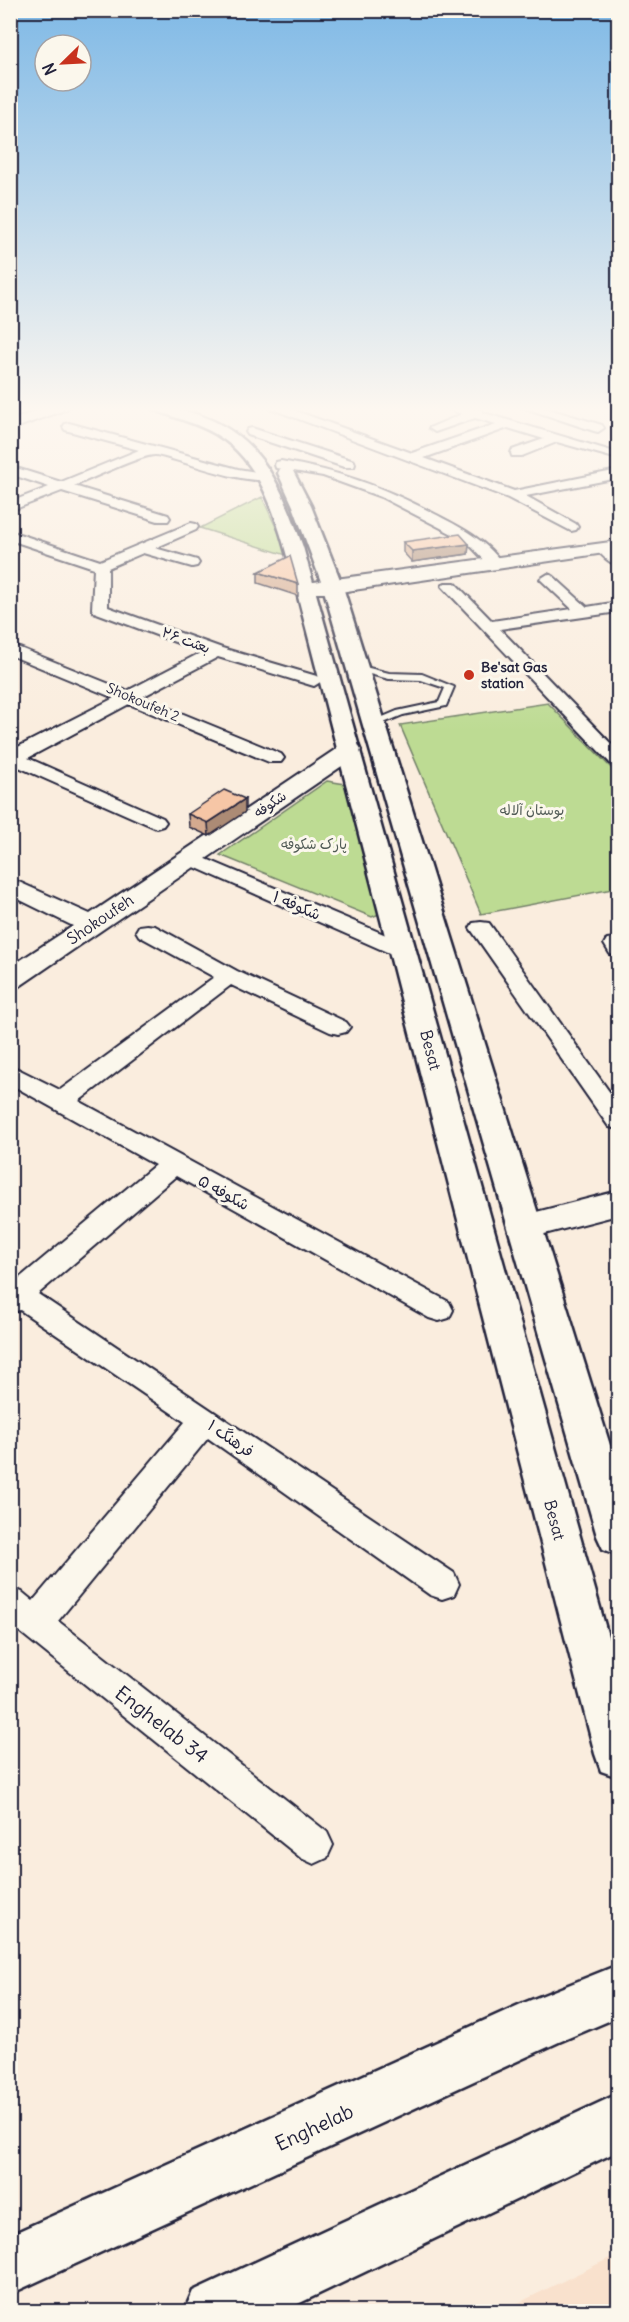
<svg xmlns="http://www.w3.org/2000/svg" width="629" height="2322" viewBox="0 0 629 2322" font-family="Delius,'Playpen Sans Arabic',sans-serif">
	<rect width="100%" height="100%" fill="#faedde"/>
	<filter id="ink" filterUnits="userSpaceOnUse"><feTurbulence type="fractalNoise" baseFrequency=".0167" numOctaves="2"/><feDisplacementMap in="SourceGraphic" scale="12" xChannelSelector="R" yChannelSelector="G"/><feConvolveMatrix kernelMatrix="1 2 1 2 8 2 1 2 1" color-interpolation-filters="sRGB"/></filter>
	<g filter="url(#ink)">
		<!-- built -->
		<path fill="#f9e1cd" d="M618,2254V2311H502Z"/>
		<!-- green -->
		<path fill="#bddb93" stroke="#707e67" stroke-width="1.5" d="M262,497L288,553L286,555L200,528Z
			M548,703L618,775V888L481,914L400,725Z
			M327,781L345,784L379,914L372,917L220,855Z"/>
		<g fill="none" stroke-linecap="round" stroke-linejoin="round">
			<!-- service casing -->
			<g stroke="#22223b" stroke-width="4">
				<path id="service" d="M357,665L389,673L422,674L454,687L446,706L403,715L374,727L369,724L371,722L397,711L439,702L445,688L421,680L389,679L354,670L353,668Z"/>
			</g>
			<!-- minor casing -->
			<g stroke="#22223b" stroke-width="4">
				<path id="minor" d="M264,406H282L412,453L496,424L475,418L435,432L429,428L462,414L441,406H461L482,410L484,413L618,453V459L557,442L522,456H512L511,453L512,450L544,439L508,428L424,458L514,491L618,470V478L526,496L576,524L578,527L576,530L571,531L508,498Z
					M519,406H539L602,425L604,428L598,432L594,431Z
					M69,423L238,469L269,474L271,477C257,490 176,458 156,455C145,453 88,480 74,486L168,515L170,518L168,521H158L62,491L10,511V502L49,487L10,474V466L61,482L139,450L65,430L63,427L65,424Z
					M252,428L354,461L355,464L354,467H344L248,435L246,432L248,429Z
					M281,461C339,471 381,486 433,513C460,527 485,539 503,564L501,567H491L466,541L381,497L323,476L276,468L275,465L276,462Z
					M191,523L196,524L198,527L196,530L155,548L197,560L199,563L197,566L192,567L143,553L108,568V607L222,648L320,677L322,681L314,686L218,657L142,697L281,754L284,758L281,762H269L129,704L28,758L163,818L166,822L163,826L156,828L14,765H10V751L114,698L10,655V644L127,691L202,652L94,612L92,609L94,568L10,540V531L100,561Z
					M603,544L618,554V565C610,564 601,555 596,548L598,545Z
					M548,574L553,576L587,607L618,602V612L500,629L618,751V766L612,765L442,586L445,583H455L492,621L572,609L540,579Z
					M190,852L412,946L415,951L412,956L404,958L396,956L183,862L180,858L183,854Z
					M481,922L489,923L618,1104V1129L609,1127L470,928L473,923Z
					M147,925L155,926L237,971L346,1022L350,1027L346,1032L338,1034L330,1032L231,985L79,1101L449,1302L453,1310L449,1318L439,1321L429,1318L176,1176L38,1294L454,1573L459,1584L454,1595L442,1599L430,1595L208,1438L58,1621L327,1832L333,1845L327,1858L314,1864L301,1858L10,1624V1588L22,1592L33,1601L185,1422L20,1310L10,1313V1278L17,1280L155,1165L10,1084V1065L60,1090L214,977L139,936L136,931L139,926Z
					M615,938H618V956L610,954L604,944L607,939Z"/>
			</g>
			<!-- tertiary casing -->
			<g stroke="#22223b" stroke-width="4">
				<path id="tertiary" d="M48,406H69L67,409L10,430V421Z
					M618,541V551L333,593H299L297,589L299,585L306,583Z
					M350,743L358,745L361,750L358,755L20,986L10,988V967L73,926L10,895V878L90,914L342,745Z
					M618,1191V1215L525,1239L513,1236L509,1227L513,1218Z"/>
			</g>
			<!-- secondary casing -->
			<g stroke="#22223b" stroke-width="5">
				<path id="secondary" d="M151,406C172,406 184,410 204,417C264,440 283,491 303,547L618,1672V1777L601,1771L595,1754L296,589C281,537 268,465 217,435C198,423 174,418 153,409Z
					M286,468L292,469L294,473L311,506L343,587L618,1471V1555L603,1549L597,1536L323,587L293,506L278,473L280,469Z
					M618,1965V2017L559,2042L10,2294V2235L521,2004Z
					M618,2094V2151L281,2312H184L193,2291Z"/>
			</g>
			<!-- service -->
			<use href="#service" fill="#fbf7ec" fill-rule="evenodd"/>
			<!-- minor -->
			<use href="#minor" fill="#fbf7ec" fill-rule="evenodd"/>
			<!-- tertiary -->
			<use href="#tertiary" fill="#fbf7ec" fill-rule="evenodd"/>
			<!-- secondary -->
			<use href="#secondary" fill="#fbf7ec" fill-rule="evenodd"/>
		</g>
		<!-- wall -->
		<path fill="#d4aa8f" stroke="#22223b" stroke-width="1.5" d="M10,406H46L29,412Z
			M403,542L469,544L468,554L412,562L403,552Z
			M258,572L298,584V596L258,583Z
			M245,812L209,836L189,827L188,814Z"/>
		<!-- shaded-wall -->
		<path fill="#ac8b74" stroke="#22223b" stroke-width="1.5" d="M28,406H46L29,412Z
			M469,544L468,554L412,562V551Z
			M245,799V812L209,836L208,823Z"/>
		<!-- building -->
		<path fill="#f6c6a6" stroke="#22223b" stroke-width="1.5" d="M460,534L469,544L412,551L403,542Z
			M290,556L298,584L258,572Z
			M224,790L245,799L208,823L188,814Z"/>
	</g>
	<!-- sky -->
	<linearGradient id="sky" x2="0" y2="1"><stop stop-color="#7fb9e6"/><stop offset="0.56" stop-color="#fdf7f0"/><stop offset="1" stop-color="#fdf7f0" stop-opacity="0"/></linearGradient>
	<rect width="629" height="731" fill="url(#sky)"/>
	<!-- markers -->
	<circle fill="#c8321e" stroke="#fbf7ec" stroke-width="2" cx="469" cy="675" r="6"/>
	<g text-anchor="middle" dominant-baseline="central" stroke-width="6" stroke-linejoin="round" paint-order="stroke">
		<!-- far-street labels -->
		<g font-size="14" fill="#22223b" stroke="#fbf7ec">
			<text transform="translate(186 640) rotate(20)">بعثت ۲۶</text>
			<text transform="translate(143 702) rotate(23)">Shokoufeh 2</text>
			<text transform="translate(270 804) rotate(-34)">شکوفه</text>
		</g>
		<!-- far-poi labels -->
		<g font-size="14" font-weight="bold" fill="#22223b" stroke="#fbf7ec" text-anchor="start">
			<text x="481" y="667">Be'sat Gas<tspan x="481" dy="16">station</tspan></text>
		</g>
		<!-- far-park labels -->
		<g font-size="14" fill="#505a55" stroke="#fbf7ec">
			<text x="532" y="810">بوستان آلاله</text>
			<text x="314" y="844">پارک شکوفه</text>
		</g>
		<!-- street labels -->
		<g font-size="16" fill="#22223b" stroke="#fbf7ec">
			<text transform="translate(297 905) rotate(23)">شکوفه ۱</text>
			<text transform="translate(100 919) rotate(-34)">Shokoufeh</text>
			<text transform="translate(431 1050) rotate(75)">Besat</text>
			<text transform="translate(224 1192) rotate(29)">شکوفه ۵</text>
			<text transform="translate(231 1438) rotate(35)">فرهنگ ۱</text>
			<text transform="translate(555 1520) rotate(75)">Besat</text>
		</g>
		<!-- near-street labels -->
		<g font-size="20" fill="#22223b" stroke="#fbf7ec">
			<text transform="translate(162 1724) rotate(38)">Enghelab 34</text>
			<text transform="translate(314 2127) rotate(-25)">Enghelab</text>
		</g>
	</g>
	<!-- margin -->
	<rect width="629" height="2322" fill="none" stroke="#fbf7ec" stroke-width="36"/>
	<rect x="18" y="18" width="593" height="2286" fill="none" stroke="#22223b" stroke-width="2" filter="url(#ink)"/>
	<!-- north arrow -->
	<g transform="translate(63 63) rotate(246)"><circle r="28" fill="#fbf7ec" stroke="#a4a2a5" stroke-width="1.5"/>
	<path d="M0-4.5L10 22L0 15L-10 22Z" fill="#c8321e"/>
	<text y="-9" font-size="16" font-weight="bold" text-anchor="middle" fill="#22223b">N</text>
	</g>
</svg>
